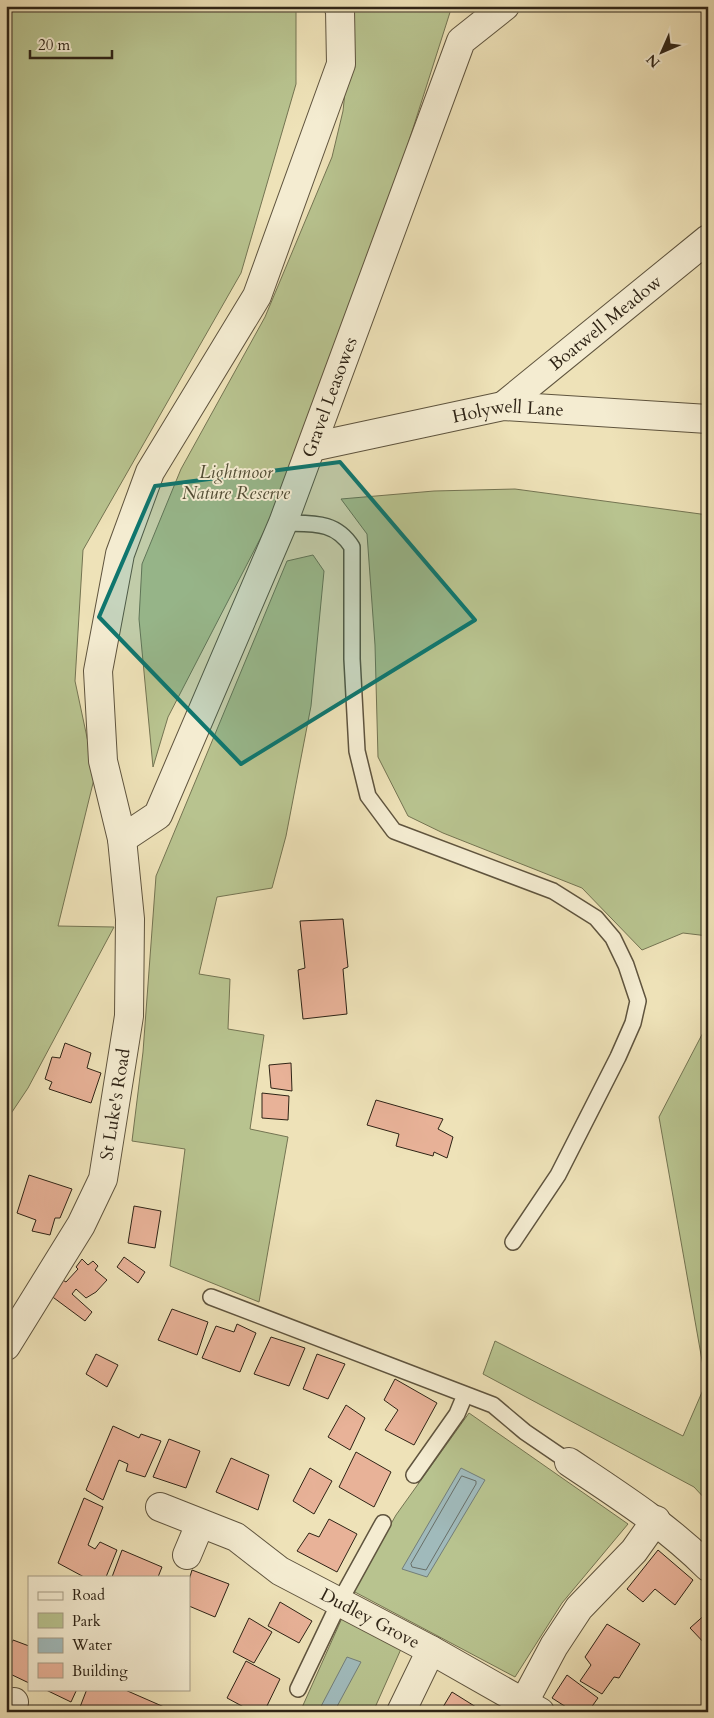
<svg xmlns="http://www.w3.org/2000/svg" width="714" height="1718" viewBox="0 0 714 1718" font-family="Cardo,serif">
	<rect width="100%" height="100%" fill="#eee2b8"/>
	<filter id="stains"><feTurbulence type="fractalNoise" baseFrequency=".004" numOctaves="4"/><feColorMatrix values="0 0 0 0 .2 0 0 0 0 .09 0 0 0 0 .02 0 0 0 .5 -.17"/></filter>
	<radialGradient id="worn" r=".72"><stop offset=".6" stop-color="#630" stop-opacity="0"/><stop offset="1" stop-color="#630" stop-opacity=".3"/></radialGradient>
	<!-- green -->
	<path fill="#b8c38f" stroke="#747452" d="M6,6H296V84L241,273L83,550L75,681L95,775L58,926L114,927L28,1088L6,1121Z
		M354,6H452L386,213L273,514L168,717L153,767L139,619L142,564L181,469L265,317L332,157L343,111Z
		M515,489L708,515V936L683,933L642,950L582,888L443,833L408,816L378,757L375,645L367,534L341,499L434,491Z
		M313,555L324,571L311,706L286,836L272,888L217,897L199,974L230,979L228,1029L264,1035L250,1129L288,1137L259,1302L170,1266L185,1149L132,1141L143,1052L156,876L287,561Z
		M708,1023V1502L694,1487L483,1374L495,1341L683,1436L706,1383L659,1117Z
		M469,1413L628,1524L562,1603L515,1677L353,1591L396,1515Z
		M342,1618L401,1649L373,1712H300Z"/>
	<!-- water -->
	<path fill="#a0babb" stroke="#737e79" d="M461,1468L485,1480L427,1577L402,1569Z
		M347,1657L361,1662L334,1712H318Z"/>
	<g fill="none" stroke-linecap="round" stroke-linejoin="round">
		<!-- shore -->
		<path stroke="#686f68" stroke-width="1" d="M462,1476L476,1481V1484L426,1570L412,1567L411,1564Z"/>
	</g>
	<!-- building -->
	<path fill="#e8b298" stroke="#2f2416" d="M343,919L348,967L343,969L347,1014L303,1019L298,970L305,968L300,921Z
		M65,1043L91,1053L87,1068L101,1073L91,1103L49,1089L52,1082L45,1079L52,1057L60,1058Z
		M291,1063L292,1091L271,1088L269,1065Z
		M262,1093L289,1096L288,1120L262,1118Z
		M376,1100L443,1119L438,1129L453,1137L447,1158L434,1152L433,1156L396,1146L399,1134L367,1125Z
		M29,1175L72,1189L60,1218H55L50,1235L32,1231L36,1220L17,1213Z
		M134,1206L161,1211L155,1248L128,1243Z
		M124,1257L145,1272L138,1283L117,1267Z
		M82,1259L88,1265L93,1261L98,1266L95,1270L107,1280L96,1292L86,1298L76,1289L72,1294L92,1312L85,1321L50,1295L61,1279L66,1282L78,1269L76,1267Z
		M172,1309L208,1322L197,1355L158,1340Z
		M237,1324L256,1333L240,1372L202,1358L216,1326L234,1332Z
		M271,1337L305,1348L289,1386L254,1374Z
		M96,1354L118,1365L107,1387L86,1374Z
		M317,1354L345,1364L328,1399L303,1389Z
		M395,1379L437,1403L414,1445L385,1430L398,1410L384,1400Z
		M346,1405L365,1418L350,1450L328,1437Z
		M113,1426L139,1438L141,1434L161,1441L145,1477L126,1471L128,1464L119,1460L103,1500L86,1490Z
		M169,1439L200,1451L186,1488L153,1477Z
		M356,1452L391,1472L374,1507L339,1487Z
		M231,1458L269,1475L258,1510L216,1492Z
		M310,1468L332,1481L314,1514L293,1501Z
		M84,1498L103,1507L88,1545L95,1549L100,1542L117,1550L106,1577H84L58,1563Z
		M329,1519L357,1534L337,1572L297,1551L309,1533L319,1537Z
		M122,1550L162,1567L158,1577H112Z
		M658,1550L693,1580L675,1605L655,1589L643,1602L627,1589Z
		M192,1570L229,1584L215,1617L189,1606V1580Z
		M280,1602L312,1621L299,1643L268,1626Z
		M708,1612V1647L690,1628Z
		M249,1618L272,1632L254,1663L233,1652Z
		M607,1624L640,1644L619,1678L614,1677L602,1694L580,1681L591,1665L585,1657Z
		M13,1640L29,1646V1683L6,1672V1656Z
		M246,1661L280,1679L264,1712H253L227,1698Z
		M567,1675L598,1698L588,1712H574L552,1698Z
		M44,1689H77L71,1702Z
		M87,1689H123L171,1710L89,1712L80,1707Z
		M452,1692L484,1712H440Z"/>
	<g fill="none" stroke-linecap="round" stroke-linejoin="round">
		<!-- lane casing -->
		<g stroke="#5f543e" stroke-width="18">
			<path id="lane" d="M283,523C311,524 335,520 352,547V659L357,751L368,796L394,831L553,891L596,918L613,938L626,965L638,1001L633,1023L618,1057L558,1175L513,1242
				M211,1297L493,1405L525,1432L569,1462
				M414,1475L457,1414L465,1395
				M298,1689L340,1601L383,1523"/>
		</g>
		<!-- street casing -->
		<g stroke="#5f543e" stroke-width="30">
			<g id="street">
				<path id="s1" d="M503,406L708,239"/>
				<path id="s2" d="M312,447L503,406L708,419"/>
				<path id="s3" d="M122,839L158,815L283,523L461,41L505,6"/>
				<path id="s4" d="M6,1346L81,1225L103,1179L129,1016L130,919L122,839L103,761L98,671L120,554L150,472L257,296L341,64L340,10L338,6"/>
				<path d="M569,1462C618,1495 666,1525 708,1567"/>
				<path id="s5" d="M160,1507L236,1537L280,1571L431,1650L540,1712"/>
				<path d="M187,1555L200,1524"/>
				<path d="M523,1704L554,1646L579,1608L634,1551L656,1520"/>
				<path d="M10,1712L14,1702"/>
				<path d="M401,1712L431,1650"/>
			</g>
		</g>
		<!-- lane -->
		<use href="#lane" stroke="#f4ecd1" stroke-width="15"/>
		<!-- street -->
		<use href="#street" stroke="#f4ecd1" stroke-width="28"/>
	</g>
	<!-- marked area -->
	<path fill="#0f766e" fill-opacity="0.2" stroke="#0f766e" stroke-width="4" stroke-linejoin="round" d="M340,462L475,620L241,764L99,617L155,486Z"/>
	<g text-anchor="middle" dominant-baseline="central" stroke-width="4" stroke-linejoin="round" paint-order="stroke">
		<!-- street labels -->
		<g font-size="18" fill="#2f2416" stroke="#f4ecd1">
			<text stroke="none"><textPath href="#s1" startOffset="132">Boatwell Meadow</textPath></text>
			<text stroke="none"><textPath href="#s3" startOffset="495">Gravel Leasowes</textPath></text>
			<text stroke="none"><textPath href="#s2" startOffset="200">Holywell Lane</textPath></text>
			<text stroke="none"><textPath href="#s4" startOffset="269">St Luke's Road</textPath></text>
			<text stroke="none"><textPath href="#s5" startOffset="239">Dudley Grove</textPath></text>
		</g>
		<!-- park labels -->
		<g font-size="18" font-style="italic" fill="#514c34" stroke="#f4ecd1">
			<text x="236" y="472">Lightmoor<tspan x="236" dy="21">Nature Reserve</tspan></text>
		</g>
	</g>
	<!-- margin -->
	<rect width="714" height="1718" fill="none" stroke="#eee2b8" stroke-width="25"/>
	<rect x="8" y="8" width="699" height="1703" fill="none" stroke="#2f2416" stroke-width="2.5"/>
	<rect x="12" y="12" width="689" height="1693" fill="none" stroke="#2f2416"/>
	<!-- legend -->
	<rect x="28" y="1576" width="162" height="115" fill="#f4ecd1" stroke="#a59c86"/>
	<rect x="38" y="1592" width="25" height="8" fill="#f4ecd1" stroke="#a59c86"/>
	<text x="72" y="1600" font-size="15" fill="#2f2416">Road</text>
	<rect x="38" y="1613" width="25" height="15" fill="#b8c38f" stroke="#a59c86"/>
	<text x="72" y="1626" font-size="15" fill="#2f2416">Park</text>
	<rect x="38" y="1638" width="25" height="15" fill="#a0babb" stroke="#a59c86"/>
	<text x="72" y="1650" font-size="15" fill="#2f2416">Water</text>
	<rect x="38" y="1663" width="25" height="15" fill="#e8b298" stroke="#a59c86"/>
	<text x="72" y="1676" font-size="15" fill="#2f2416">Building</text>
	<!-- north arrow -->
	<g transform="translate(662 52) rotate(225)" stroke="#f4ecd1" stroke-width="4" paint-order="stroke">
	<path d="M0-4L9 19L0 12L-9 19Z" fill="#2f2416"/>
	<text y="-8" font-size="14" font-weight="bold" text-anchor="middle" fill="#2f2416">N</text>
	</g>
	<!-- scale -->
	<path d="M30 50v8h82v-8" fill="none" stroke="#2f2416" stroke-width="2.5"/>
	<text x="38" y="50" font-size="15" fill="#2f2416" stroke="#f4ecd1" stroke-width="4" paint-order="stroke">20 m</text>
	<rect width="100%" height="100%" filter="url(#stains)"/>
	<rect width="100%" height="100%" fill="url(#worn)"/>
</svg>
